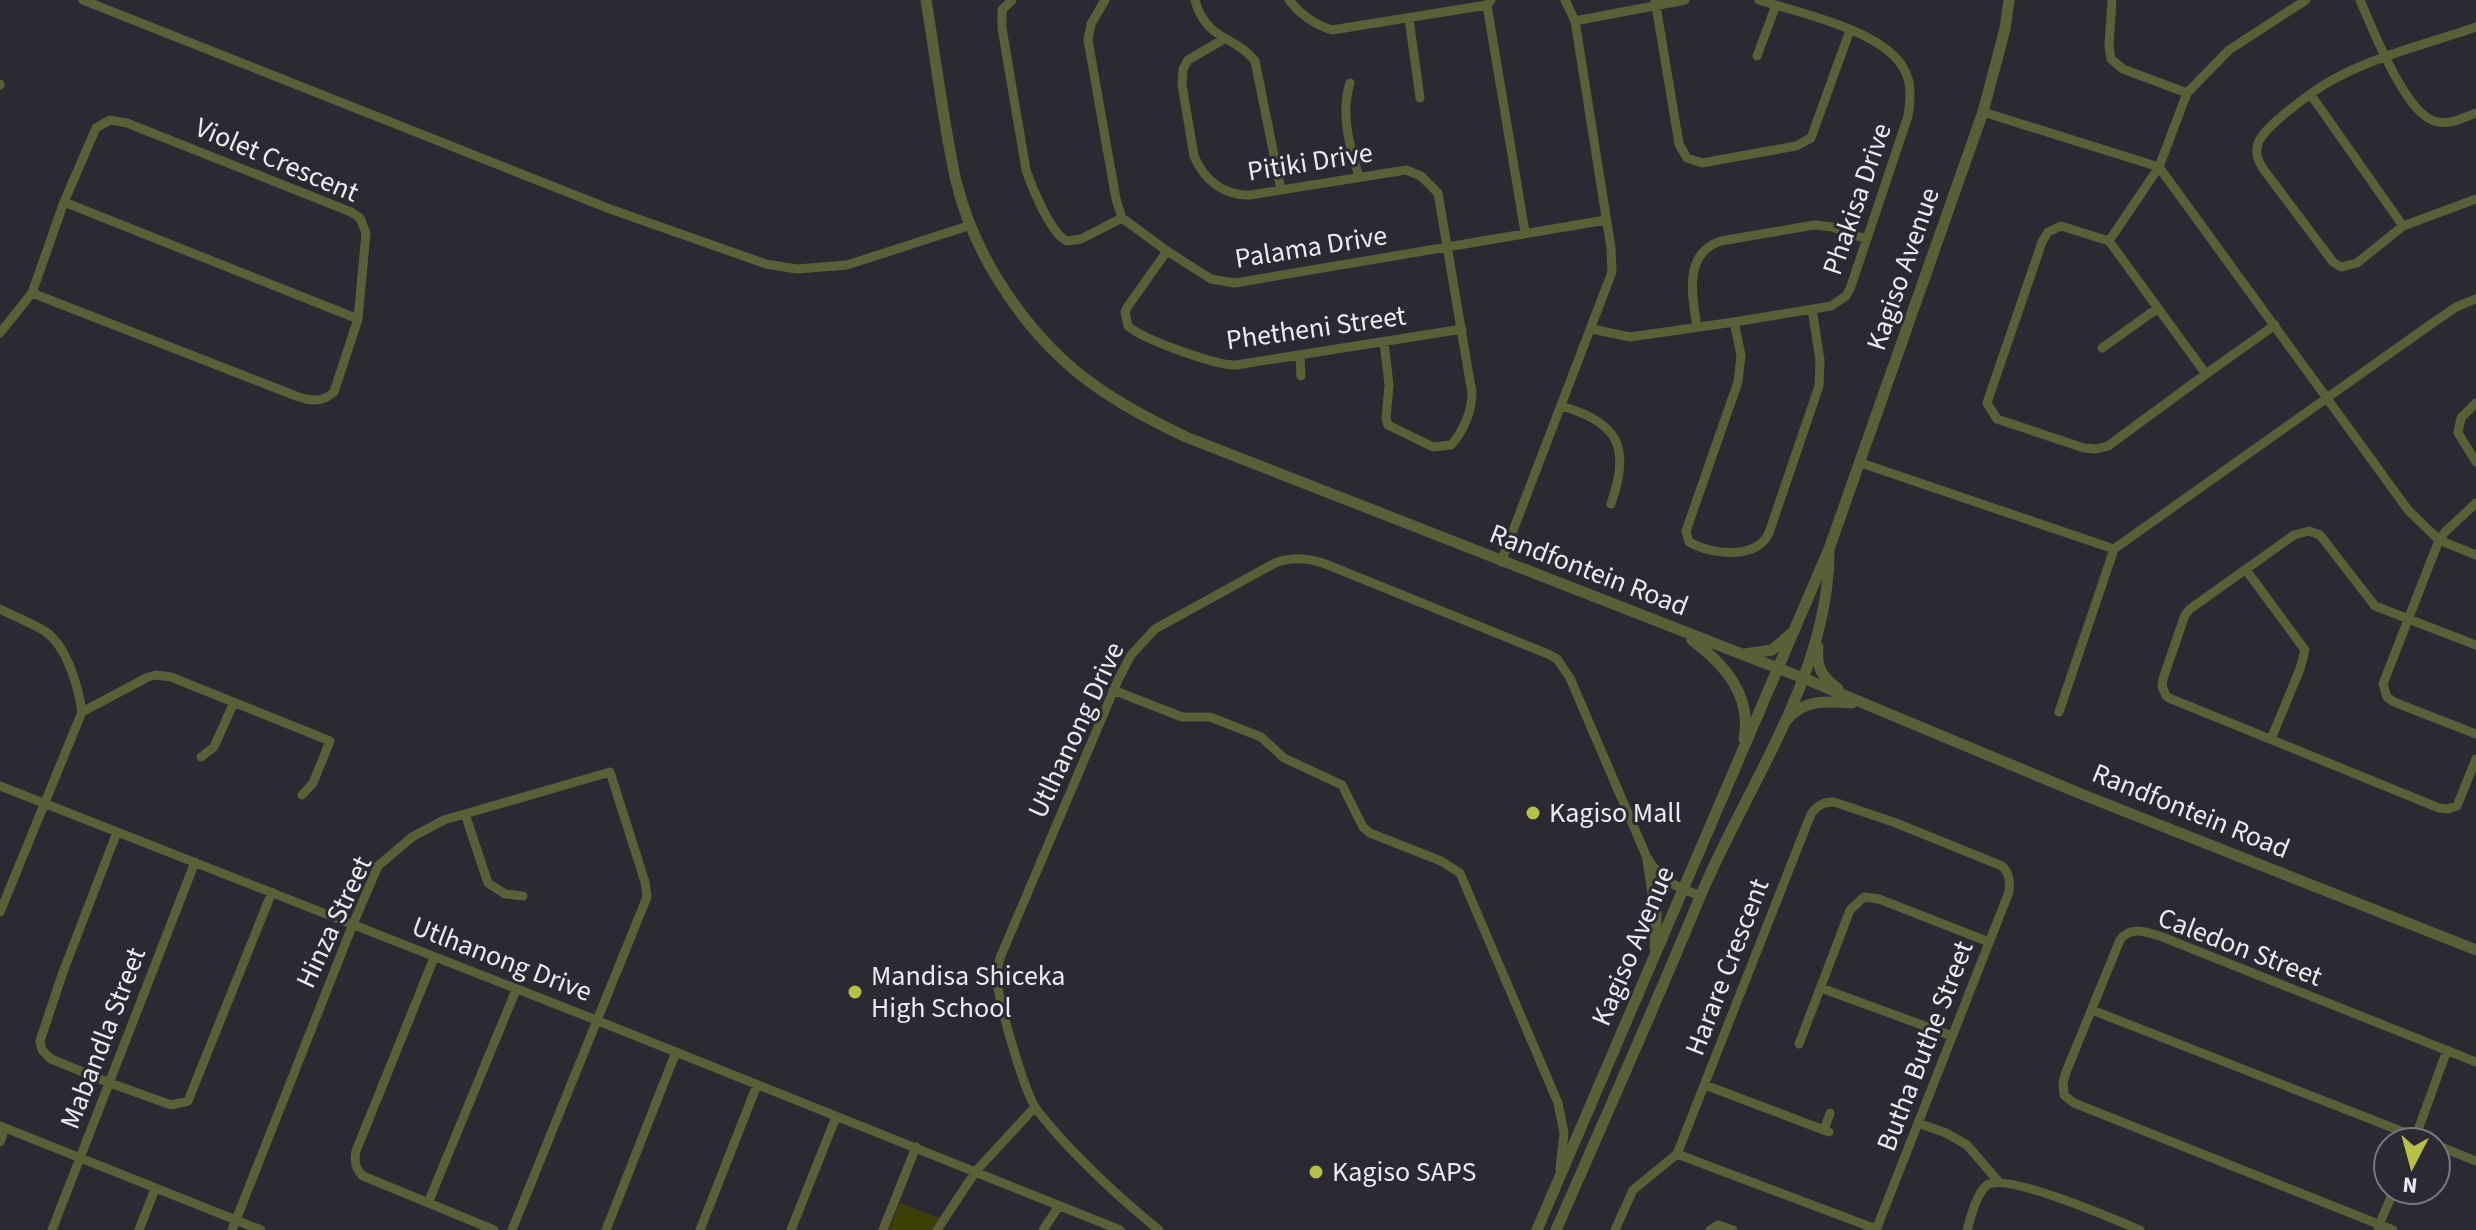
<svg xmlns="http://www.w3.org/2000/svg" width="2476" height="1230" viewBox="0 0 2476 1230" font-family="'Source Sans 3',sans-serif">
	<rect width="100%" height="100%" fill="#2d2933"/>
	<!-- green -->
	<path fill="#3c4006" d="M900,1203L939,1218L932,1230H889Z"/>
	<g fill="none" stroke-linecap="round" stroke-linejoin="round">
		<!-- minor -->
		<path stroke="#5b5f38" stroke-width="9" d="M83,0L610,209L766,264L797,269L847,265L971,225
			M1012,0L1002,10V28L1026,170C1032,188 1051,234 1067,241L1081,239L1122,218
			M1105,0L1091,24L1088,40L1116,199L1122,218L1167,251L1211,279L1235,283L1606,220
			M1195,0C1206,41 1236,36 1255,61L1281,190
			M1289,0C1300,14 1315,25 1332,30L1487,5
			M1491,0L1487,5L1525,232
			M1655,0L1679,144L1687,158L1702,163L1796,146L1811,138L1850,30
			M2112,0L2109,46L2111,59L2123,69L2187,93
			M2360,0C2372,28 2405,112 2434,121C2448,126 2463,118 2476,113
			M1409,19L1420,98
			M1575,21L1685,0
			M2476,27C2430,43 2379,55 2336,78C2318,87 2267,124 2259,141C2254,152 2258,161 2264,170L2333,262L2341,267L2357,263L2403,226L2476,199
			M1224,39L1188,60L1183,69L1182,85L1194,156C1204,180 1224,196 1250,195L1406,170L1421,176L1438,193L1472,393C1472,411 1463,432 1451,445L1433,447L1388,425L1386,419L1389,385L1384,342
			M1757,56L1776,5
			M1350,83C1340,113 1350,148 1359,177
			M0,84V85
			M2311,95L2403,226
			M1983,112L2159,167L2408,510L2439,540L2476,555
			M64,202L358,319
			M2061,226L2109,241L2206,374L2108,446L2096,449L2084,448L1997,419L1987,403L2042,242L2048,232Z
			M2109,241L2159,167L2187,93L2229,50L2306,0
			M1167,251L1128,306L1125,312L1128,326C1142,339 1217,366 1236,365L1462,329
			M1734,322L1741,355L1738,382L1686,531L1689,542C1712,555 1756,560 1769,533L1819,386L1820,360L1812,309
			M1697,327C1692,296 1683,253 1721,241L1814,225L1832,227L1866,239
			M1592,329L1630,337L1734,322L1831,306L1846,296L1850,289L1908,116C1910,102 1912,87 1906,73C1889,31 1799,13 1759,0
			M0,333L32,293L64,202L96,128L110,120L127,123L351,212L360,218L366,233L358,319L334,392C322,403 310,401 296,396L32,293
			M2102,348L2158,308
			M1300,356L1301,376
			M2206,374L2275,325
			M2476,403L2461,418L2458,433L2476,462
			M1561,406C1619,422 1631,448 1611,504
			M1861,463L2114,549L2427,327L2456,307L2476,299
			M2476,503L2445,532L2439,540L2383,684L2387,697L2394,702L2476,734
			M1501,562L1612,272L1611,248L1575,21L1565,0
			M2246,570L2305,650L2300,669L2271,739
			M0,609C15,617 32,623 46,632C68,648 78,687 82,712L0,912
			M2476,645L2375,606L2320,535L2309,531L2294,535L2190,609L2185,615L2163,679L2162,686L2166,696L2169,698L2439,808L2448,809L2457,806L2476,759
			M1113,690L1182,717H1210L1261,737L1284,758L1342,785L1363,827L1370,833L1441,861L1460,873L1558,1103L1564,1133L1560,1169
			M82,712L148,677L156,675L171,677L330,741L313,783L302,795
			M2059,712L2114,549
			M201,757L214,747L234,702
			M0,786L596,1020L1120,1230
			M465,814L488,883L505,894L523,896
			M117,832L63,972L40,1041L42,1050L51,1059L110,1083L171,1105L188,1101L272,892
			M434,958L356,1151C354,1161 355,1169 363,1176L494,1230
			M1821,988L1952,1036
			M2092,1010L2429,1142
			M1799,1044L1850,910L1864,897L1879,899L1989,942
			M1705,1085L1829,1132
			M1918,1123L1946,1133L1967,1145L1998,1181
			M0,1126L261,1230
			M1824,1130L1830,1113
			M2414,1141L2447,1050
			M0,1142L5,1128
			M2436,1145L2476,1161
			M1677,1154L1811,814C1818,805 1823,802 1834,802L1896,823L2002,866C2010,874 2010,881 2009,892L1876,1230
			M1677,1154L1876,1229
			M428,1203L516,990
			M2378,1227L2394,1190
			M52,1230L195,862
			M139,1230L155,1189
			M232,1230L353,924L378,866L412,837L444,820L610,772L645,882L647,897L512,1230
			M606,1230L676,1052
			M700,1230L757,1085
			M791,1230L836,1117
			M883,1230L916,1147
			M937,1230L976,1171L1035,1107
			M1043,1230L1059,1206
			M1159,1230C1119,1198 1068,1150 1037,1110C1024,1092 1002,1012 998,988C996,977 997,968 1000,958L1118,680L1131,655L1155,629L1275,563C1293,556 1310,558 1328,565L1548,654L1557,659L1570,678L1648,860C1664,882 1676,887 1701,896
			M1615,1230L1633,1190L1677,1154
			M1710,1230L1718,1225L1733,1230
			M1967,1230C1971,1217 1976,1194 1987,1185C2006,1172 2116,1220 2140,1230
			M2393,1230L2074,1103L2064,1095L2063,1083L2066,1072L2120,940C2131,924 2150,933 2165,938L2476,1062"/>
		<!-- tertiary -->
		<path stroke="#5b5f38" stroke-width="11" d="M926,0C936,60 943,122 956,181C972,247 1013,313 1062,359C1097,392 1142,416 1186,437L1803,678L2086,796L2476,950
			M1692,640C1725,665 1752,695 1744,739
			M1818,647C1816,667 1822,677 1838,689
			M1745,654L1772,650L1793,632
			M1787,720C1803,699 1828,701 1852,703
			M1648,860L1656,914L1655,948
			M1537,1230L1829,549L1983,112L2005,29L2009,0
			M1556,1230C1605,1119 1654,1008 1700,897C1746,787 1828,676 1829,554"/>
	</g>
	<!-- markers -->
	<g fill="#b7c148" stroke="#2d2933" stroke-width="3">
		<circle cx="1533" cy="813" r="8"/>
		<circle cx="855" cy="992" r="8"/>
		<circle cx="1316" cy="1172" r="8"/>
	</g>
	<g text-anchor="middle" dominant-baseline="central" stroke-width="6" stroke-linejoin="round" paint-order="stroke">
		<!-- street labels -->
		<g font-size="28" fill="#ece9f0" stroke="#2d2933">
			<text transform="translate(277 160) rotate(23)">Violet Crescent</text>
			<text transform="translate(1310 162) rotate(-9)">Pitiki Drive</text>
			<text transform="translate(1857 199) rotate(-71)">Phakisa Drive</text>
			<text transform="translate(1311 247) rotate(-9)">Palama Drive</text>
			<text transform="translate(1903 269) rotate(-71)">Kagiso Avenue</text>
			<text transform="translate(1316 328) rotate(-8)">Phetheni Street</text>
			<text transform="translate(1589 570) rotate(21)">Randfontein Road</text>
			<text transform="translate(1076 730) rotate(-65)">Utlhanong Drive</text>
			<text transform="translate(2191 811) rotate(22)">Randfontein Road</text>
			<text transform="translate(334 922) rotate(-65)">Hinza Street</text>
			<text transform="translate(1633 946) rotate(-67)">Kagiso Avenue</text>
			<text transform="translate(2240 947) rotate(21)">Caledon Street</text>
			<text transform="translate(502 959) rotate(21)">Utlhanong Drive</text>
			<text transform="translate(1727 967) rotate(-69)">Harare Crescent</text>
			<text transform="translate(103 1038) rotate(-69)">Mabandla Street</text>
			<text transform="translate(1925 1046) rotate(-69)">Butha Buthe Street</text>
		</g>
		<!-- poi labels -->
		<g font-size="28" fill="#ece9f0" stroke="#2d2933" text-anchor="start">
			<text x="1549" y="813">Kagiso Mall</text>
			<text x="871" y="976">Mandisa Shiceka<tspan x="871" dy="32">High School</tspan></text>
			<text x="1332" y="1172">Kagiso SAPS</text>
		</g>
	</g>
	<!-- north arrow -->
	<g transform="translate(2412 1166) rotate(186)"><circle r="38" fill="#2d2933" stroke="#79767f" stroke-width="2"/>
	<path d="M0-6L14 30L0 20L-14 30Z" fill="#b7c148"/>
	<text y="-12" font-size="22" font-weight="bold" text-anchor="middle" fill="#ece9f0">N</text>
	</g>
</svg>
